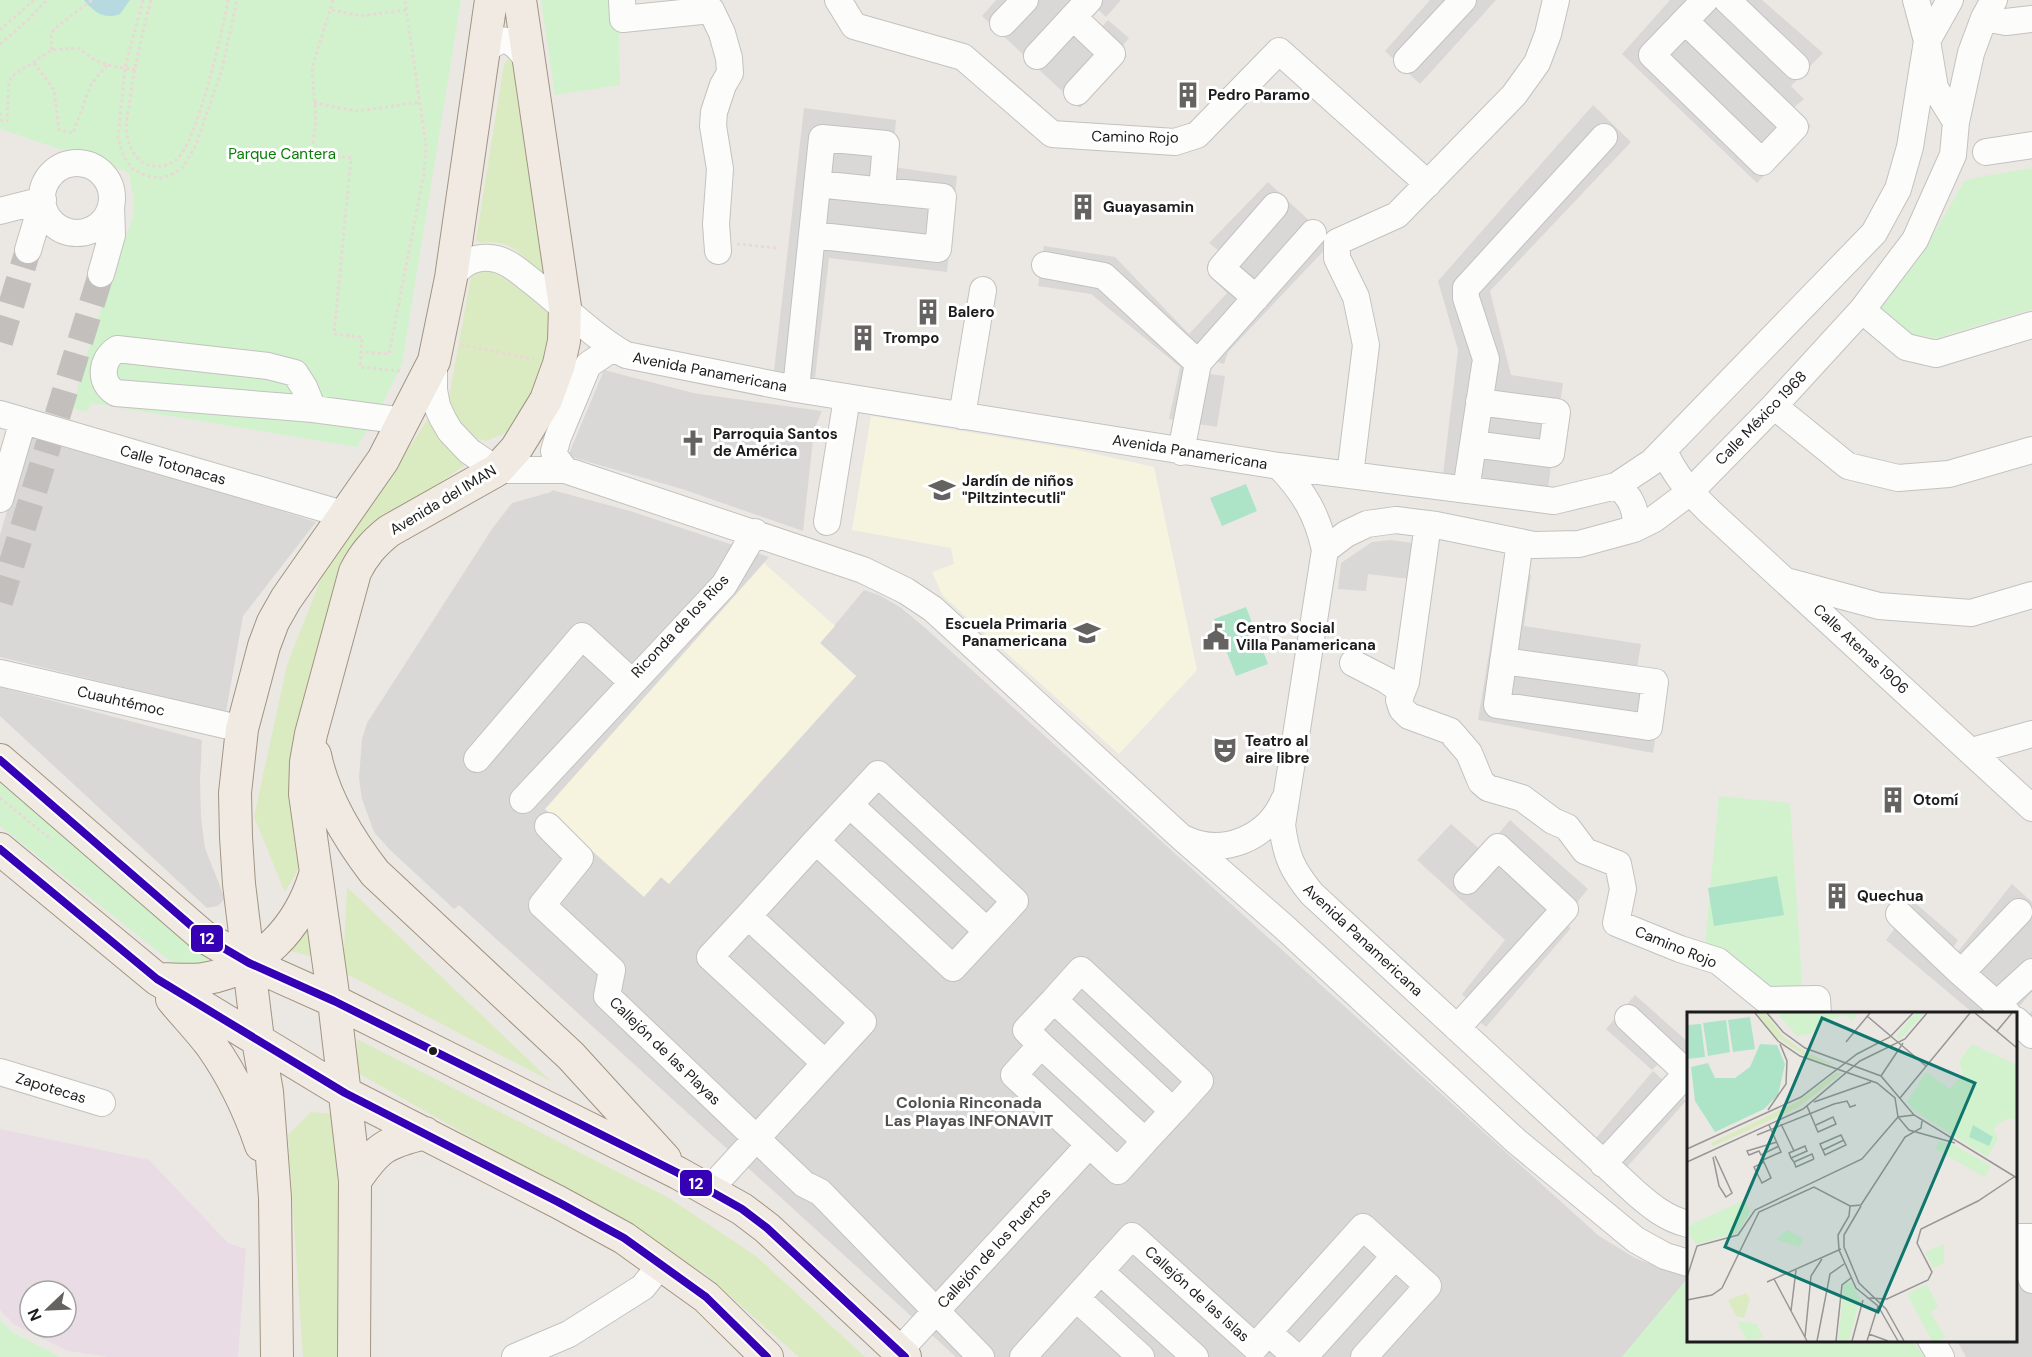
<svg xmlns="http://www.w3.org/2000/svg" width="2032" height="1357" viewBox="0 0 2032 1357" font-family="'DM Sans',sans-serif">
	<rect width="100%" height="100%" fill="#ebe8e4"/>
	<!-- residential -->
	<path fill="#dad8d6" d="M30,432L316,522L243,616L226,712L0,657V535Z
		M552,490L630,511L769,557L546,809L644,896L661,877L669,884L856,676L820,643L864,590L879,595L900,607L923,626L1599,1236L1635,1258L1688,1278L1622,1357H956L459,905L454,909L390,850L374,832L362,799L359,778L362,739L367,723L492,529L512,503L551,492Z
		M0,687L202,740L200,781L201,818L205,848L225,899L218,906L207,908L0,716Z
		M2016,1254H2032V1357H1975L1965,1341L2016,1340Z"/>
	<!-- industrial -->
	<path fill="#e9dce5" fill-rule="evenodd" d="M0,1129L149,1160L228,1243L246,1249L238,1357H109L68,1351L15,1325L0,1310ZM30,1291H66V1327H30Z"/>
	<!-- education -->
	<path fill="#f6f3de" d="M871,416L1078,450L1154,467L1197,670L1119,754L943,596L932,572L954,564L951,548L852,530Z
		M764,563L835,626L820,643L856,676L669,884L661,877L644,897L545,809Z"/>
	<!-- religious -->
	<path fill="#d9d8d6" d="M996,0H1121L1106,17L1093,5L1085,14L1095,34L1108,20L1129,38L1120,49L1127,56L1080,108L982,16Z
		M1430,0H1496L1420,84L1385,51Z
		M1670,0H1762L1823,53L1791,86L1804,99L1792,109L1811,126L1757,183L1622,54Z
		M1593,105L1631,142L1490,291L1511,375L1563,383L1548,488L1443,474L1458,350L1438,281Z
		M804,108L896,120L892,167L957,176L947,272L829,258L815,378L774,371Z
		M1268,182L1332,242L1228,352L1224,364L1211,360L1209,374L1225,376L1217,427L1169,419L1180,367L1091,294L1038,286L1044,246L1115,257L1189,334L1227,293L1208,274L1225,256L1209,243Z
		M604,370L693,393L822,411L814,430L803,531L682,489L568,456Z
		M1391,540L1421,544L1418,580L1368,574L1366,591L1338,589L1341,563L1372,542Z
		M1504,562L1521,563L1519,574L1531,575L1524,626L1641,644L1637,668L1665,671L1653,753L1478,720Z
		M701,570L728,592L526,814L462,744L575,627L584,636L586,618L628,629L623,655L645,652L660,639L650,631Z
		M1510,820L1588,889L1562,921L1571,928L1486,1027L1466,1009L1471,1003L1462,994L1505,940L1417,860L1451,824L1483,852Z
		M2012,884L2032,902V992L2015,1011L2024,1019L2032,1011V1049L2021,1039L2016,1044V1014L1973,1013L1886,940L1914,902L1958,940L1948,956L1952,959Z
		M1635,995L1688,1042V1089L1678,1093L1686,1101L1627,1167L1596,1138L1653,1071L1663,1080L1667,1076L1669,1070L1662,1060L1652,1070L1606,1029Z
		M1957,1341H2009L2011,1346L1976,1357H1966Z"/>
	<!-- grass -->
	<path fill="#daeac1" d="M511,58L514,59L548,279C522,261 518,238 481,243L476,240L504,64L507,60Z
		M480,269L499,270L549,313L550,330L539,382L512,430L486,441L476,438L460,427L448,403L471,277Z
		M431,414L465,465L407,505L351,549L308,683L290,768L299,868L285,892L254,817L287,665L324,571L377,497Z
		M347,887L552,1082L343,972Z
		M313,909L314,957L283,949Z
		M357,1039L669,1198L756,1256L865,1357H799L705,1274L552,1183L358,1073Z
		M311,1112L333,1114L345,1303L340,1357H303L288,1135Z"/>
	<!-- park -->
	<path fill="#d1f2cd" d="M0,0H461L402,364L385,399L357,447L91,403L87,412L72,408L94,330L133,216V197L129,174L125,171L0,129Z
		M541,0H618L620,85L555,95Z
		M2032,168V309L1936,338L1910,334L1881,308L1925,249L1964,181L1979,177Z
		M0,782L207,957L211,967L181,966L169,960L0,826Z
		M1719,796L1790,803L1803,998L1768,989L1705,944Z
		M1688,1278V1340L1912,1341L1926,1357H1622Z
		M0,1320L12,1332L60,1357H0Z"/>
	<!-- pitch -->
	<path fill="#ade4c8" d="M1246,484L1257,511L1222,526L1210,498Z
		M1246,607L1268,664L1236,676L1214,619Z
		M1777,876L1784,915L1714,926L1708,888Z"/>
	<!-- water -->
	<path fill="#b6dae0" d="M84,0H130L120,14C104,20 94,12 84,0Z"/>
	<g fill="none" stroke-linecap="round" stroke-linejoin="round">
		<!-- minor-tunnel -->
		<path stroke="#c2bfbc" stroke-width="26" stroke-dasharray="26 13" stroke-linecap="butt" d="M0,342L28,250
			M0,602L101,274"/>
		<!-- minor casing -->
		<g stroke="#c3c2c0" stroke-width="28">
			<path id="minor" d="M622,0L623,19L711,10L722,33L729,58L730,73L723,85L714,112L713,126L720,169L716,224L718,251
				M838,0L854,26L963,57L1052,134L1175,142L1197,135L1279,51L1428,184
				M1727,0L1796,66
				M1916,0L1927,41L1935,88L1956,122
				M1073,17L1112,54L1077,92
				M1984,18L2006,22L2032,19
				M1685,21L1795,127L1762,162L1652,55L1705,0
				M1003,23L1025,0
				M484,54C504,26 521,47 531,68
				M1037,56L1089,0
				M1407,60L1463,0
				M1986,152L2032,145
				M42 198a35 35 0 1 1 70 0a35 35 0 1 1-70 0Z
				M0,211L43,200
				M812,235L938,249L943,197L817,184
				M28,250L43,200
				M1045,265L1104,276L1198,363
				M101,274L112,235L111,206
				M451,278C460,265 473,256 490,258C507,259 521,273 534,283C563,306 594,337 626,355L796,389L1279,466C1304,492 1317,514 1325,550L1282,825C1286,856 1292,870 1312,894L1636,1193C1652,1207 1667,1219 1688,1224
				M1256,298L1221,268L1275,206
				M1862,310L1906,347L1936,354L2032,325
				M434,361V390L437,406L443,419L450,431L469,451L497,470H565L863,570L906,591L933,609L1180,836L1284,927L1516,1141L1636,1240L1665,1256L1688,1263
				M1198,363L1313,233
				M796,389L822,138L886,144L882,191
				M1774,406L1848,466L1898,478L1949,474L2032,450
				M313,409L304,387L295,373L268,366L117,349C101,359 98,383 116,393L313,409L404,421
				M0,414L346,515
				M962,416L983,290
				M1473,444L1551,454L1557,412L1479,402
				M1664,450C1674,475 1690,492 1709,511L2032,808
				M1181,452L1198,363
				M1279,466L1554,501L1616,486L1652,462L1874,233L1898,189L1910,147L1927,41L1950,0
				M565,470L556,458L554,451L558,437L588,365L613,348
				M1350,475L1366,345L1356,297L1337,258V242L1397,215L1514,95L1537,63L1548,34L1556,0
				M1616,486C1630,494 1639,513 1634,529
				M1466,490L1486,359L1466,298V288L1604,137
				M0,499L23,421
				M827,522L847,398
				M1428,524L1406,682L1399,700L1402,709L1409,716L1450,731L1469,753L1481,782L1488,788L1522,798L1553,821L1567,827L1585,851L1618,864L1623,889L1616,923L1680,949L1718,961L1766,1000L1817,999L1818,1014
				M1325,550L1346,534L1367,524L1396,520L1436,525L1534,545L1579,544L1634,529L1654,519L1690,492L1774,406L1862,310L1915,240L1953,155L1956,122L1971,53L1984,18L1994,0
				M1790,582L1879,606L1971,613L2032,595
				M1503,661L1655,682L1649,727L1497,705L1520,542
				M1353,663L1386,680L1402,691
				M0,673L242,729
				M1972,751L2032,734
				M477,759L582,636L632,682
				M878,774L1015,901L953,968L816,841Z
				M523,800L724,585L755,532
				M850,805L987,931
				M548,826L580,858L542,905L612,970L607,996L804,1184L820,1192L981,1357
				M1185,839C1223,857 1268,838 1284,800
				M1899,914L1961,973L2008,1014
				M748,916L816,841
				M1961,973L2019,912
				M1997,1004L2032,972
				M1628,1018L1688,1074
				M2016,1020L2032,1035
				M1457,1028L1565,909L1498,847L1467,881
				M1041,1045L1026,1030L1054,1000
				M0,1072L102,1103
				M1145,1141L1118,1171L1014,1075L1041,1045L1145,1141L1173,1111L1054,1000L1081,970L1200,1081L1173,1111
				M1603,1164L1687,1073
				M709,1190L863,1022L748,916L710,957L825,1063
				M2016,1237H2032
				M2023,1256L2032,1280
				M1100,1271L1195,1357
				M1076,1298L1141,1357
				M1269,1333L1296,1357
				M1931,1340L1941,1357
				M899,1351L1089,1145
				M515,1357L569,1334L643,1287L661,1264
				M1023,1357L1132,1236L1255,1347L1363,1227L1428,1286L1364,1357
				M1304,1357L1395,1256"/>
		</g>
		<!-- major casing -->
		<g stroke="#a19481" stroke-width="34">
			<path id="major" d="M315,755C324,799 348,838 375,873L571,1056L665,1159
				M0,760L203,936L249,963L334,1001L678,1173L742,1209L767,1228L905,1357
				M0,849L157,979L345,1093L558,1202L624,1238L706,1297L767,1357
				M157,979C172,979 188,981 203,979C260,970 299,928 315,875
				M172,999C185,1015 199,1029 211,1045C233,1076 249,1110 261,1145
				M355,1181C378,1147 385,1143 425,1133
				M277,1357L275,1198L267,1092L258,1040L239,884L236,837L235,793L242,729L264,646L273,622L286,599L383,460L434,361L451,278L491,0
				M354,1357L355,1181L334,1001L305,794L306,762L311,734L355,572C364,554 374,543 389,531L497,470L516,449L546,400L559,364L564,341L565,307L520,0"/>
		</g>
		<!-- path -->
		<path stroke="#ebd8d6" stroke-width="3" stroke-dasharray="3 3" stroke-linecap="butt" d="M143,0L125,68L118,138L123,156L133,169L147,176L161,178L173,174L183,167L196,145L222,69L237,0
			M151,0C142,33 135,65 130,99C128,112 124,126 128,139C130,149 137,161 146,164C156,168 168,167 176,160C197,143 223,30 228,0
			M333,0L312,68L316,121L312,152L351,158L334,334L362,337L361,352
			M332,10L361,16L406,10
			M0,30L34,0
			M0,44L27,21L47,0
			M52,50L51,36L54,29L92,0
			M34,63L54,90L59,130L73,133L91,84L107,65
			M314,103L358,111L420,102
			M0,113L2,121H7L9,82L12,76L52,50L78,48L95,60L107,65L135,70
			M737,244L777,248
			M461,345L534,359
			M400,371L360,367L361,352L389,354L424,173L426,146L405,1L407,0
			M0,798L52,840"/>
		<!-- minor -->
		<use href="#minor" stroke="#fcfcfb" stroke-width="26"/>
		<!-- major -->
		<use href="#major" stroke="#f0eae3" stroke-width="32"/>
		<!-- bus-1 casing -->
		<g stroke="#fff" stroke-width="12">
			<path id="bus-1" d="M0,760L203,936L249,963L334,1001L678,1173L742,1209L767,1228L905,1357
				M0,849L157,979L345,1093L558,1202L624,1238L706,1297L767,1357"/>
		</g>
		<!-- bus-1 -->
		<use href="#bus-1" stroke="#3600b5" stroke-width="8"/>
	</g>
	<!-- icons -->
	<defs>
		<g id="building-bare" transform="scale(2.07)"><path d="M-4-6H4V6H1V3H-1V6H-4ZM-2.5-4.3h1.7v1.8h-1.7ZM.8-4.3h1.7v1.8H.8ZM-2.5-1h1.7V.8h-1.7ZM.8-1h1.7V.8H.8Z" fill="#646362" stroke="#fff" stroke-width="2.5" paint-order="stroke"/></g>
		<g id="church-bare" transform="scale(2.07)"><path d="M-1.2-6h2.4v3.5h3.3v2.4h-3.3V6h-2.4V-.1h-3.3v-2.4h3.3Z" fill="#646362" stroke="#fff" stroke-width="2.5" paint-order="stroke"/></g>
		<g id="school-bare" transform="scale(2.07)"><path d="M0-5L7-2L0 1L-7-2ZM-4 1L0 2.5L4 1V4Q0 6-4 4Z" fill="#646362" stroke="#fff" stroke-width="2.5" paint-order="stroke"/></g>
		<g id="civic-bare" transform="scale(2.07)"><path d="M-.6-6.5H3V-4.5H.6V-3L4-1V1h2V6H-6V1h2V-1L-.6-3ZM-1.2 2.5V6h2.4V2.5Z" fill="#646362" stroke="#fff" stroke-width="2.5" paint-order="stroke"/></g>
		<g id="theatre-bare" transform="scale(2.07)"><path d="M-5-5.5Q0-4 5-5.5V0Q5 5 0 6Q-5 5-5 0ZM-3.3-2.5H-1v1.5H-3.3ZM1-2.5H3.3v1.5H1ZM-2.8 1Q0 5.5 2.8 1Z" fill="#646362" stroke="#fff" stroke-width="2.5" paint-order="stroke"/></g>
	</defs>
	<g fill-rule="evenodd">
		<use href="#building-bare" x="1188" y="95"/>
		<use href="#building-bare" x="1083" y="207"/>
		<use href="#building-bare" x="928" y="312"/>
		<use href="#building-bare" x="863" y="338"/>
		<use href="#church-bare" x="693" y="443"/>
		<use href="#school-bare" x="942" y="490"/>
		<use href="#school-bare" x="1087" y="633"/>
		<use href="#civic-bare" x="1216" y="637"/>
		<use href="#theatre-bare" x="1225" y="750"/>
		<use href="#building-bare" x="1893" y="800"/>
		<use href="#building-bare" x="1837" y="896"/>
	</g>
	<!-- markers -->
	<circle fill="#1c1c1c" stroke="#fff" stroke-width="2" cx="433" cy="1051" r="5"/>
	<g text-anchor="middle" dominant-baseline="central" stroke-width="6" stroke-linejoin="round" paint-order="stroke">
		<!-- poi labels -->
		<g font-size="15" font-weight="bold" fill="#1c1c1c" stroke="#fff" text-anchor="start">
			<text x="1208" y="95">Pedro Paramo</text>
			<text x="1103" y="207">Guayasamin</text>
			<text x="948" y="312">Balero</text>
			<text x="883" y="338">Trompo</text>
			<text x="713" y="434">Parroquia Santos<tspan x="713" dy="17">de América</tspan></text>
			<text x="962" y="481">Jardín de niños<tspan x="962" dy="17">"Piltzintecutli"</tspan></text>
			<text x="1067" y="624" text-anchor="end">Escuela Primaria<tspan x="1067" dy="17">Panamericana</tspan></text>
			<text x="1236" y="628">Centro Social<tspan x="1236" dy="17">Villa Panamericana</tspan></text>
			<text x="1245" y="741">Teatro al<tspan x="1245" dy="17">aire libre</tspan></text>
			<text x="1913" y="800">Otomí</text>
			<text x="1857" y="896">Quechua</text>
		</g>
		<!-- street labels -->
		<g font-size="15" fill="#1c1c1c" stroke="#fff">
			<text transform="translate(1135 137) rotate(1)">Camino Rojo</text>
			<text transform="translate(710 372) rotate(11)">Avenida Panamericana</text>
			<text transform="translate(1761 418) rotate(-46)">Calle México 1968</text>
			<text transform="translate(1190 452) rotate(9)">Avenida Panamericana</text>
			<text transform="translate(173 465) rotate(16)">Calle Totonacas</text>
			<text transform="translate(443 500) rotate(-31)">Avenida del IMAN</text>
			<text transform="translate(680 626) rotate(-47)">Riconda de los Rios</text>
			<text transform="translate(1861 649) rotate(43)">Calle Atenas 1906</text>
			<text transform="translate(121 701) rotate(13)">Cuauhtémoc</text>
			<text transform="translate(1363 940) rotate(43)">Avenida Panamericana</text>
			<text transform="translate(1676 947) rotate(22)">Camino Rojo</text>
			<text transform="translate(665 1051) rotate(44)">Callejón de las Playas</text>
			<text transform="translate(51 1088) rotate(17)">Zapotecas</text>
			<text transform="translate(994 1248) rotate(-47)">Callejón de los Puertos</text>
			<text transform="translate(1197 1294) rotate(42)">Callejón de las Islas</text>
		</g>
		<!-- park labels -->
		<g font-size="15" fill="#077d08" stroke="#fff">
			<text x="282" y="154">Parque Cantera</text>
		</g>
		<!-- neighbourhood labels -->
		<g font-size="16" font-weight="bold" fill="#4f4f4f" stroke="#fff">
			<text x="969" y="1102">Colonia Rinconada<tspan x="969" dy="18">Las Playas INFONAVIT</tspan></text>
		</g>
	</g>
	<!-- overview -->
	<g transform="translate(1687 1012)">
		<rect width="330" height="330" fill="#ebe8e4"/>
		<path d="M70,1H78L97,25L118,40L148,53L124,48L89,25ZM150,60L154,62L110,96L26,134L24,131L110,90ZM59,281L63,287L57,306L49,304L41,288Z" fill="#daeac1"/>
		<path d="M90,1H172L165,9L158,3L137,9L124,22L110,24ZM228,1H237L212,28L209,24ZM285,32L330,53V108L322,106L311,112L307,117L311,127L300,145L228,99L220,90L239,60L263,77L276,62L272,49ZM251,129L269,134L304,154L297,165L249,137ZM57,188L63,200L50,221L10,232L3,225L1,215L5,212ZM100,218L116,227L112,235L89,227ZM257,232V251L246,256L238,240ZM163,269L173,286L162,329H151L157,273ZM240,272L251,295L244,301L258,325L251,329H245L220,282ZM50,309L70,312L76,326L60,329Z" fill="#d1f2cd"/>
		<path d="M63,5L68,37L46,40L41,8ZM39,8L43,40L21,44L16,11ZM14,12L18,45L0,47V13ZM73,32L90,33L98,52L91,83L77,97L28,120L8,89L4,55L21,51L28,66H48L63,55ZM286,113L306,125L302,134L282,125Z" fill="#ade4c8"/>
		<path fill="none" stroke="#989694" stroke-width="1.5" d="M68,1L91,29L113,44L190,71L208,86L211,105L222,118L268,131M80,1L96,20L118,36L194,64L227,103L330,166M288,1L330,36M180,4L239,54M310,19L325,1M159,30L183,1M194,64L216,31M213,86L283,1M127,90L184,70M120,94L131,120L149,112L146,105L129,113M81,98L99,72L100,49L93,32M94,112L107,139M70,123L147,92L160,89L163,95L169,93M154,123L159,133L138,143L133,132ZM90,130L60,139L62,143L72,139L74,143L92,134M0,137L114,85L170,42L203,25L226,1M136,138L157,128M26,145L32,174L39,185L45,181L28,144M104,146L102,141L118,134L120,139L104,146L107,150L125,142L127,147M0,150L116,97L173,49L218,27L240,1M77,150L67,155L75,171L84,166L76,148L94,140L82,113M107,150L109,155L127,147M163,194L162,204L151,223L152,238L169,276L191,294L211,329M174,194L157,223V235L172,271L199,297L217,329M0,265L10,234L51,223L68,198L175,147L211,105L227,103M87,267L120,329M80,270L154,237M180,286L200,287L241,268L245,260L230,231L234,217L291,189L327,165M0,288L25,283L35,276L72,200L127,175L163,194L174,193L218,125L234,116L235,109M104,299L109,258M182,322L201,329M118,325L124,264L135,247M130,329L143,262L157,252M149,329L155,273L164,266M165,329L176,288M180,329L191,294"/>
		<path fill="#0f766e" fill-opacity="0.15" stroke="#0f766e" stroke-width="3" d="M135,6L288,71L191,300L38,235Z"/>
		<rect width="330" height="330" fill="none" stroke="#1c1c1c" stroke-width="3"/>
	</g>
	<g stroke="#fff" stroke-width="2">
		<rect x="190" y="924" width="34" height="29" rx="6" fill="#3600b5"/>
		<rect x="679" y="1169" width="34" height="28" rx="6" fill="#3600b5"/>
	</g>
	<g font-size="16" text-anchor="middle" font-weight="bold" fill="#fff">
		<text x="207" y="944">12</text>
		<text x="696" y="1189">12</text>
	</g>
	<!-- north arrow -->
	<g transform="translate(48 1309) rotate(247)"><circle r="28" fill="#ffffff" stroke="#a4a4a4" stroke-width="1.5"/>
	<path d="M0-4.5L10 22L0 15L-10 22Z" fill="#646362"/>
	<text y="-9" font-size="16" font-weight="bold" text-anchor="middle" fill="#1c1c1c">N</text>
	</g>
</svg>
